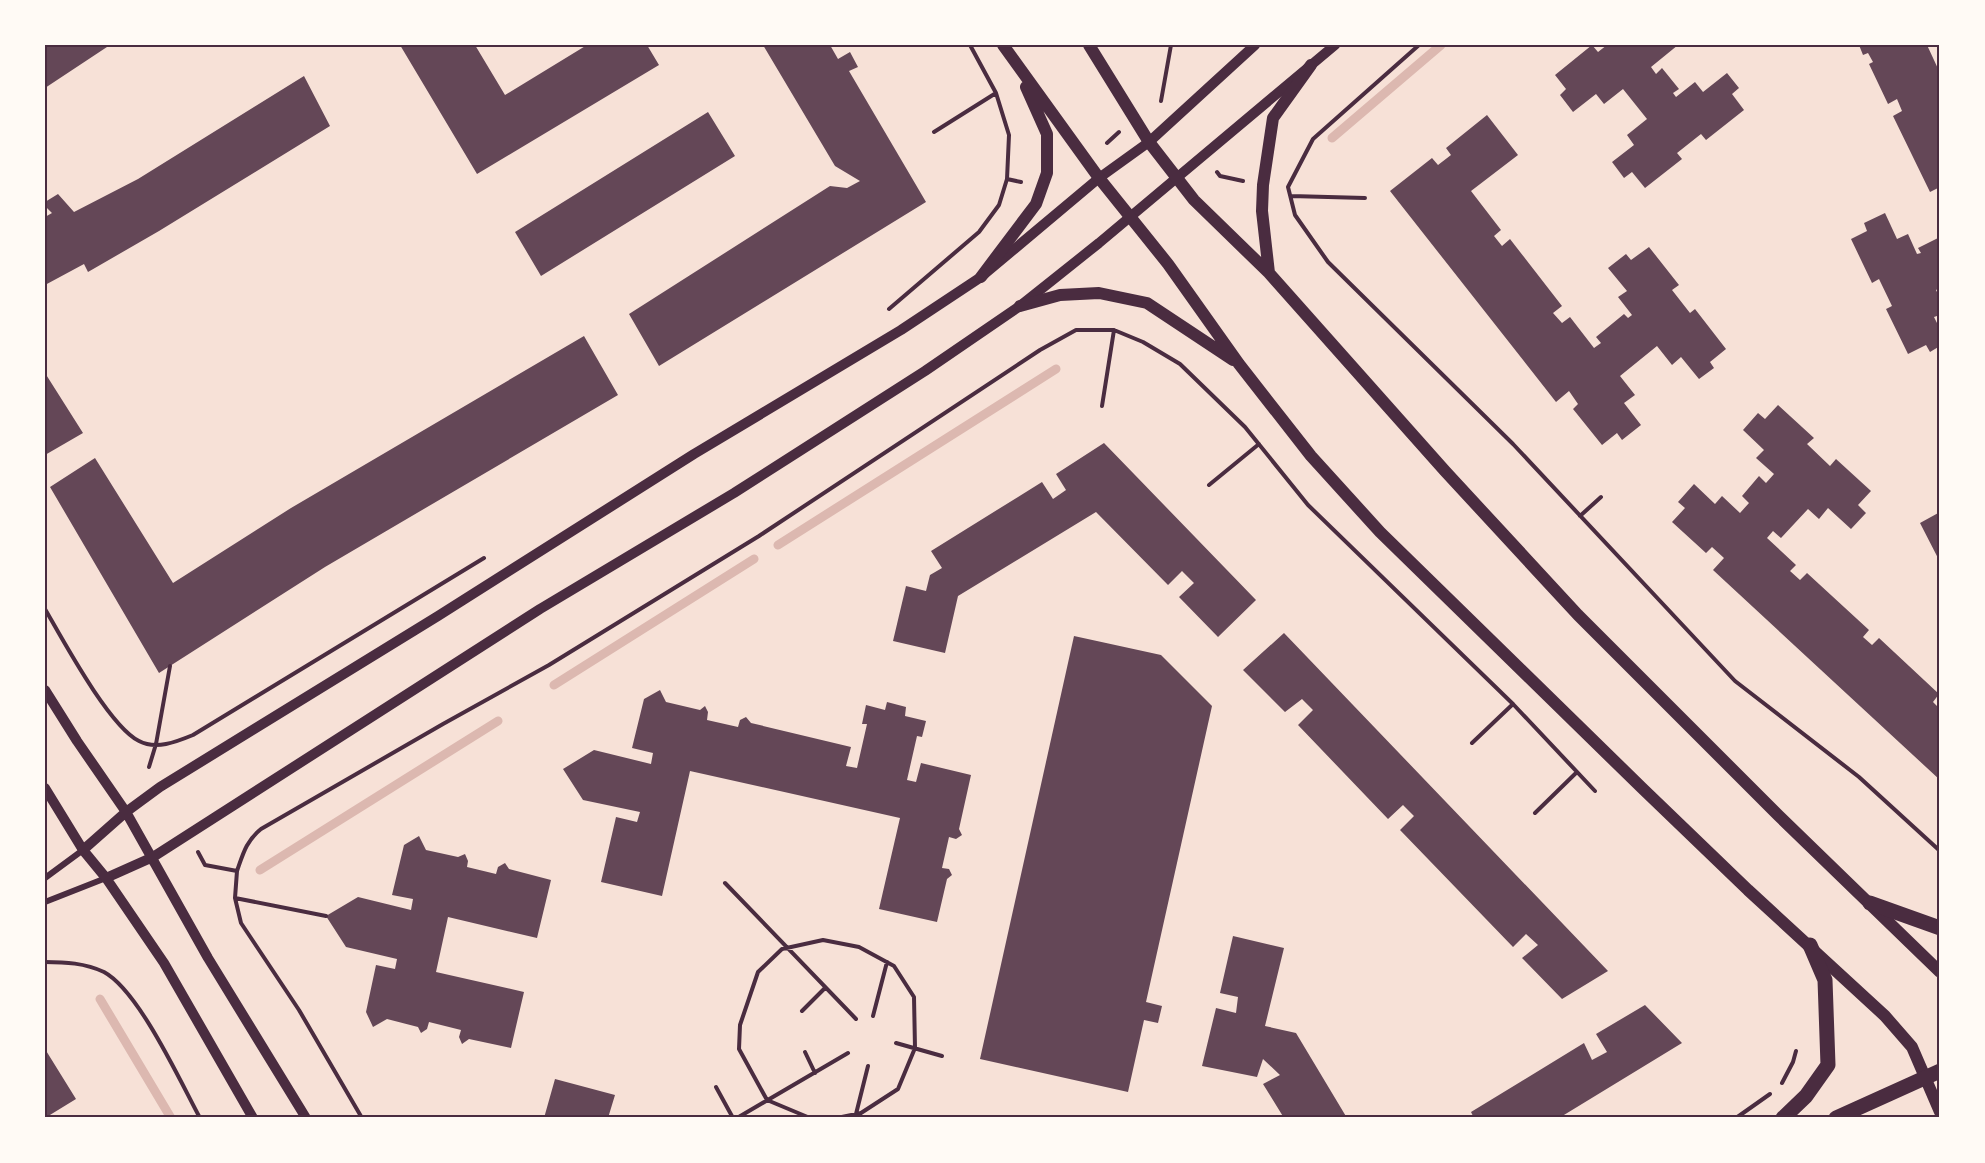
<svg xmlns="http://www.w3.org/2000/svg" width="1985" height="1163" viewBox="0 0 1985 1163" font-family="'Archivo Narrow',sans-serif">
	<rect width="100%" height="100%" fill="#f7e1d7"/>
	<g fill="none" stroke-linecap="round" stroke-linejoin="round">
		<!-- stream -->
		<path stroke="#dcb8b0" stroke-width="9" d="M1332,138L1441,45
			M778,545L1056,369
			M554,685L754,559
			M260,870L498,721
			M100,999L171,1118"/>
	</g>
	<!-- building -->
	<path fill="#644757" d="M45,45H110L45,88Z
		M400,45H475L505,95L587,45H647L659,65L477,174Z
		M763,45H830L838,59L850,52L858,67L849,71L926,202L659,366L629,314L830,186L847,188L860,181L835,166Z
		M1592,45L1598,52L1607,45H1678L1651,67L1656,74L1662,68L1679,89L1673,93L1676,97L1695,82L1703,92L1727,73L1739,88L1732,94L1744,110L1706,140L1701,134L1677,153L1682,159L1645,188L1632,172L1624,178L1612,162L1634,145L1627,135L1647,119L1623,89L1604,104L1596,94L1573,112L1560,95L1566,89L1555,75Z
		M1859,45H1927L1940,73V187L1930,192L1893,116L1902,111L1897,99L1888,104L1869,64L1873,62L1868,53L1863,55Z
		M304,76L330,126L159,231L88,272L84,264L45,285V217L52,213L45,206V202L58,194L74,212L138,179Z
		M708,112L735,156L541,276L515,232Z
		M1487,115L1518,155L1471,191L1501,230L1494,236L1502,246L1510,239L1562,306L1553,313L1562,323L1570,317L1594,348L1601,343L1596,337L1624,314L1628,318L1632,315L1618,297L1627,291L1608,268L1626,254L1631,260L1649,247L1679,285L1672,290L1690,313L1695,309L1726,349L1710,362L1714,368L1699,379L1681,357L1672,365L1657,346L1620,376L1635,395L1624,403L1641,425L1622,440L1617,433L1602,445L1573,409L1578,404L1569,391L1556,402L1390,191L1432,158L1438,165L1451,155L1446,148Z
		M1885,213L1897,239L1908,234L1917,254L1921,253L1918,248L1940,237V288L1936,290L1940,298V315L1934,317L1940,329V346L1930,352L1926,345L1908,354L1886,309L1892,306L1879,279L1872,283L1851,239L1867,231L1864,223Z
		M584,336L618,395L325,567L159,673L50,487L95,458L173,583L291,508Z
		M45,373L83,433L45,455Z
		M1778,405L1814,438L1807,444L1830,466L1836,459L1871,491L1858,505L1866,513L1851,529L1828,508L1819,519L1808,509L1781,538L1773,531L1767,538L1796,565L1790,571L1800,580L1807,573L1869,630L1863,637L1872,645L1879,638L1939,694L1933,702L1938,707L1940,705V780L1713,570L1724,558L1712,547L1706,553L1672,522L1685,508L1678,502L1694,484L1715,504L1722,496L1740,513L1749,503L1742,496L1759,476L1766,483L1774,474L1756,458L1764,450L1743,430L1758,413L1765,419Z
		M1104,443L1256,600L1218,637L1179,597L1194,583L1182,571L1168,585L1096,512L958,596L945,653L893,641L906,586L926,591L930,575L942,568L931,551L1042,482L1053,499L1066,490L1056,474Z
		M1940,512V562L1920,523Z
		M1284,633L1608,971L1562,999L1522,958L1538,945L1526,934L1513,947L1400,830L1414,816L1403,805L1388,819L1298,725L1313,710L1302,699L1285,712L1243,670Z
		M1074,636L1161,655L1212,706L1146,1002L1162,1006L1158,1023L1144,1020L1128,1092L980,1059Z
		M660,690L666,702L700,710L705,706L708,712L707,720L738,727L740,720L746,717L751,723L851,747L846,766L857,768L867,724H862L866,705L885,710L887,702L906,707L905,716L926,721L922,737L917,736L907,780L916,782L921,763L971,775L959,829L962,835L956,839L949,837L942,868L949,869L952,875L947,879L937,922L879,909L900,818L690,771L662,896L601,882L616,817L637,822L640,812L583,800L563,769L594,750L651,764L653,753L632,748L644,699Z
		M419,836L426,850L458,857L465,854L468,861L467,867L496,874L498,867L505,863L509,869L551,880L537,938L448,917L436,972L524,992L511,1048L469,1039L462,1044L459,1037L461,1030L429,1022L427,1029L421,1033L418,1027L387,1019L373,1027L366,1012L376,965L395,969L397,959L346,947L326,916L358,897L411,910L413,899L392,895L404,845Z
		M1233,936L1284,948L1265,1026L1296,1033L1347,1118H1284L1263,1084L1280,1075L1263,1059L1257,1077L1202,1066L1216,1008L1236,1013L1238,997L1220,993Z
		M1645,1005L1682,1043L1559,1118H1474L1471,1112L1584,1043L1592,1060L1607,1052L1596,1034Z
		M45,1049L76,1099L45,1118Z
		M555,1079L615,1095L608,1118H544Z"/>
	<g fill="none" stroke-linecap="round" stroke-linejoin="round">
		<!-- path -->
		<path stroke="#4a2c40" stroke-width="4" d="M1419,45L1313,139L1288,187L1295,215L1328,262L1513,444L1735,681L1859,777L1940,851
			M1161,101L1171,45
			M934,132L996,93
			M1107,143L1119,132
			M1217,172L1220,176L1243,181
			M1007,179L1021,182
			M1291,196L1365,198
			M889,309L979,232L999,205L1007,179L1009,135L996,93L970,45
			M1102,406L1114,330
			M1209,485L1259,444
			M1580,516L1601,497
			M45,609C63,640 109,726 139,741C156,750 176,742 193,735L484,558
			M1472,743L1513,704
			M149,767L156,744L170,666
			M1535,813L1577,772
			M198,852L205,865L237,871L235,898L241,923L299,1010L362,1118
			M237,871C243,854 246,841 261,829L443,724L549,665L759,536L1040,350L1076,330H1114L1143,342L1180,364L1245,427L1308,505L1513,704L1595,791
			M725,883L856,1019
			M235,898L326,916
			M45,962C65,962 85,963 104,972C139,991 180,1081 200,1118
			M802,1011L825,988
			M873,1016L887,962
			M896,1043L942,1056
			M805,1052L815,1073
			M1782,1083L1793,1062L1796,1051
			M716,1087L733,1118
			M737,1118L848,1053
			M810,1118L767,1100L739,1049L740,1025L758,972L782,949L823,940L859,947L894,966L914,997L915,1048L898,1089L861,1113L837,1118
			M855,1118L868,1066
			M1736,1118L1770,1094"/>
		<!-- minor -->
		<path stroke="#4a2c40" stroke-width="6" d="M45,878L83,850
			M45,902L106,878"/>
		<!-- tertiary -->
		<path stroke="#4a2c40" stroke-width="10" d="M45,690L77,741L126,812L208,958L306,1118
			M45,788L83,850L106,878L164,963L253,1118
			M83,850L126,812L160,787L438,616L694,454L901,330L981,277L1099,178L1149,142L1255,45
			M106,878L153,857L540,609L734,493L925,371L1020,306L1099,243L1335,45"/>
		<!-- secondary -->
		<path stroke="#4a2c40" stroke-width="12" d="M1003,45L1099,178L1168,264L1239,364L1311,456L1380,532L1642,788L1748,890L1885,1016L1912,1047L1940,1112
			M1089,45L1149,142L1194,200L1269,273L1445,471L1578,615L1779,816L1940,972
			M1269,273L1262,211L1263,185L1273,118L1311,65
			M981,277L1036,204L1047,173V134L1026,87
			M1020,306L1060,295L1099,293L1147,303L1233,360"/>
		<!-- primary -->
		<path stroke="#4a2c40" stroke-width="15" d="M1870,903L1940,928
			M1783,1118L1806,1096L1828,1065L1825,980L1810,945
			M1836,1118L1940,1071"/>
	</g>
	<!-- border -->
	<rect width="1985" height="1163" fill="none" stroke="#fffaf5" stroke-width="93"/>
	<rect x="46" y="46" width="1892" height="1070" fill="none" stroke="#4a2c40" stroke-width="2"/>
</svg>
